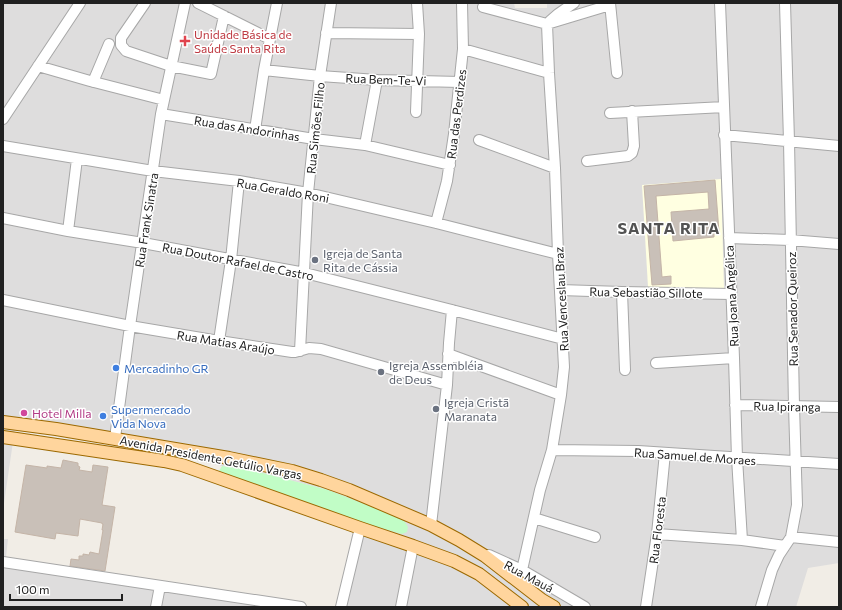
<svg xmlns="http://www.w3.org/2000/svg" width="842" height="610" viewBox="0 0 842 610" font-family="Commissioner,sans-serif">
	<rect width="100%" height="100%" fill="#f1ede6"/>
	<!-- residential -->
	<path fill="#dedddd" d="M3,3H514L515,8H547V3H839V563L808,568L796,607H344L366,524L328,490L255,471L222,466L119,443L15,428L3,510Z
		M3,539H8L5,566L293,607H3Z"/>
	<!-- education -->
	<path fill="#ffffe1" d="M721,179L724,289L648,287L642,185Z"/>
	<!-- park -->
	<path fill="#c1fdc6" d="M222,466L255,471L328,490L403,519L408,527L407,532L402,534L366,524L219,471Z"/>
	<!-- building -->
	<path fill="#c9c0b8" stroke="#c4b4a7" d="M715,180L719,232L714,233V237L673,241L671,212L709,209L708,192L656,196L662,277L671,276V284L652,285L644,186Z
		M63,460L78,463V466L80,467L79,470L92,472L93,465L108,467L102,505L115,507L105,571L70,566L71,559L79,560V556H83V554L89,555L90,552L99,554L103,530H102L103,524H102V523L80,519L78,536L56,533L55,539L15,532L26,465L47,468V466L61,468Z"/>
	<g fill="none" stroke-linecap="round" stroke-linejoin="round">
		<!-- minor casing -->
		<g stroke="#a7a7a7" stroke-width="12">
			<path id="minor" d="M145,3L121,38V45L126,51L171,66L211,74L224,16
				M198,3L270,39
				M610,3L617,73
				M720,3L734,358L737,458L742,540
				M483,7L547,24L610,5
				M550,21L558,14L574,3
				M326,33L419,34
				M463,49L549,73
				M38,66L90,81L164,100
				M264,70L320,76L377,80L460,82
				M93,82L109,44
				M416,112L419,34L417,3
				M610,113L724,107
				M161,114L314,139L365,145L450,165
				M3,119L80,3
				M255,130L264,70L277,3
				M724,135L839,146
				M479,140L555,168
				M365,145L377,80
				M3,146L153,171L239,181L308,193L436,223L558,254
				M587,161L628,156L632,153L634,146L632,111
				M3,218L68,231L143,243L305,273L452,310L563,339
				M436,223L447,181L454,134L463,49L462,3
				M68,231L77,159
				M729,238L790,240L839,244
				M560,290L622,292L731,294
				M622,292L625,370
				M3,300L130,326L219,341L292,352H295L309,348L321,349L447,385
				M219,341L231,260L239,181
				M300,351L308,193L320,76L331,3
				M448,354L561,395
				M656,363L734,358
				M735,405L839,407
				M115,438L130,326L161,114L185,3
				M552,450L638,451L839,464
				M534,518L595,537
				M431,525L447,385L449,343L452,310
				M657,534L742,540L785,546
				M791,537L839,542
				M489,555L522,570L585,607
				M3,562L301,607
				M522,570L540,490L552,450L561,395L564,367L558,254L555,168L549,73L547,24
				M156,607L160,586
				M341,607L360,528
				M401,607L413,546
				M646,607L657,534L665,453
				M761,607L772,570L779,555L791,537L797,505L794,406L789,141L785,3"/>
		</g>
		<!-- major casing -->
		<g stroke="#9c6900" stroke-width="14">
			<path id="major" d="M3,422L56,429L229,458L292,471L321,480L349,490L431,525L459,540L485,556L542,600L554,607
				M3,437L164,461L182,465L360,528L413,546L454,561L479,574L522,607"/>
		</g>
		<!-- minor -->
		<use href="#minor" stroke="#fff" stroke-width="10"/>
		<!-- major -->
		<use href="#major" stroke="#ffd59d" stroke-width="12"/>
	</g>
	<!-- markers -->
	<path fill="#e0444e" stroke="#fff" stroke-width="1.5" d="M183 35h4v4h4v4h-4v4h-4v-4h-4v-4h4z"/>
	<g fill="#6b7280" stroke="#fff" stroke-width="1.5">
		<circle cx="315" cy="260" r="4"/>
		<circle cx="381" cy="372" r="4"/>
		<circle cx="436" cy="409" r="4"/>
	</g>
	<g fill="#3f7fe0" stroke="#fff" stroke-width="1.5">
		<circle cx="116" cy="368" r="4"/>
		<circle cx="103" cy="416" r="4"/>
	</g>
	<circle fill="#d1479c" stroke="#fff" stroke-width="1.5" cx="24" cy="413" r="4"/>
	<g text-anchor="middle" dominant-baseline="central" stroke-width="3" stroke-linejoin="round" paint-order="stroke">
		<!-- health labels -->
		<g font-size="12" fill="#be3a42" stroke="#fff" text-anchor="start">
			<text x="194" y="34">Unidade Básica de<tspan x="194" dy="14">Saúde Santa Rita</tspan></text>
		</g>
		<!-- street labels -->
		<g font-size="12" fill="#202020" stroke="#fff">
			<text transform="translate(386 79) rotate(2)">Rua Bem-Te-Vi</text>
			<text transform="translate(456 114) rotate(-83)">Rua das Perdizes</text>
			<text transform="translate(247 128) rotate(9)">Rua das Andorinhas</text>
			<text transform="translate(315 128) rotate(-84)">Rua Simões Filho</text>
			<text transform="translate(283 190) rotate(10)">Rua Geraldo Roni</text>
			<text transform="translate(146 220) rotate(-81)">Rua Frank Sinatra</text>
			<text transform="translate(238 261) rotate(11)">Rua Doutor Rafael de Castro</text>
			<text transform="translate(646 292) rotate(1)">Rua Sebastião Sillote</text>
			<text transform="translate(731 296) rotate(-93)">Rua Joana Angélica</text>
			<text transform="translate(561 299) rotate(-93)">Rua Venceslau Braz</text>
			<text transform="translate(792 309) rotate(-91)">Rua Senador Queiroz</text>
			<text transform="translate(226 342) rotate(9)">Rua Matias Araújo</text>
			<text transform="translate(787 406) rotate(1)">Rua Ipiranga</text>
			<text transform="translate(695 456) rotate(4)">Rua Samuel de Moraes</text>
			<text transform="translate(211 457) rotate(11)">Avenida Presidente Getúlio Vargas</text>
			<text transform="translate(657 530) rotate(-83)">Rua Floresta</text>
			<text transform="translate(529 576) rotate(28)">Rua Mauá</text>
		</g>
		<!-- worship labels -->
		<g font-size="12" fill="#5b616d" stroke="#fff" text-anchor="start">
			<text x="323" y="253">Igreja de Santa<tspan x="323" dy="14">Rita de Cássia</tspan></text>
			<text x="389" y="365">Igreja Assembléia<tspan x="389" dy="14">de Deus</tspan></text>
			<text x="444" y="402">Igreja Cristã<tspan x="444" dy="14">Maranata</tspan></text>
		</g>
		<!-- shop labels -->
		<g font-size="12" fill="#366cbe" stroke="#fff" text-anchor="start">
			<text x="124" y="368">Mercadinho GR</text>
			<text x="111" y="409">Supermercado<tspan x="111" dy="14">Vida Nova</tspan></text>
		</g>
		<!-- hotel labels -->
		<g font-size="12" fill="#b23c85" stroke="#fff" text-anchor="start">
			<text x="32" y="413">Hotel Milla</text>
		</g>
		<!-- district labels -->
		<g font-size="16" font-weight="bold" letter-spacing="1" fill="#535353" stroke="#fff">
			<text x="669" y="227">SANTA RITA</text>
		</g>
	</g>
	<!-- border -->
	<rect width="842" height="610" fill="none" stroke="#202020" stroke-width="8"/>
	<!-- scale -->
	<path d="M10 594v6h112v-6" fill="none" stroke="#202020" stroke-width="2"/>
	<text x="16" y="594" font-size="12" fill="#202020" stroke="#ffffff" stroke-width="3" paint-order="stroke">100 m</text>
</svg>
